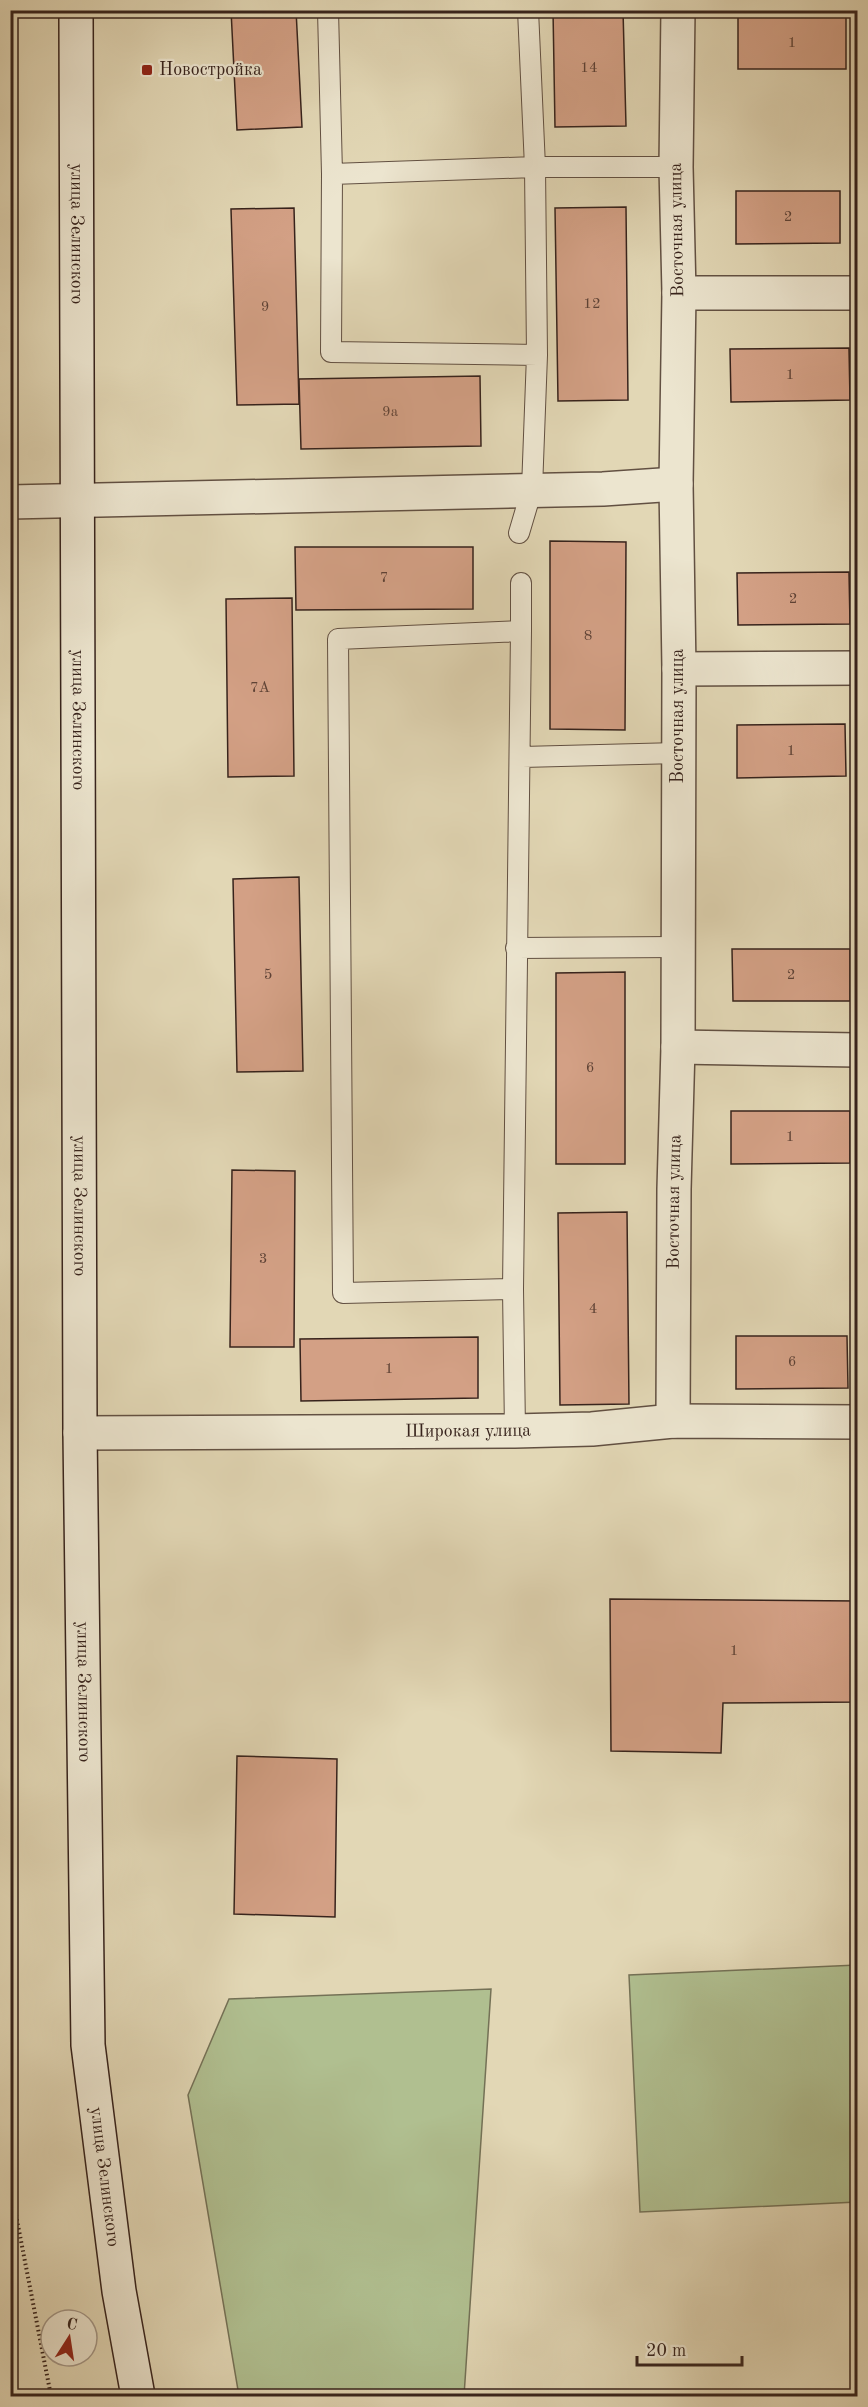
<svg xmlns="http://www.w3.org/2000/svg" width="868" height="2407" viewBox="0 0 868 2407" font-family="'Old Standard TT',serif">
	<rect width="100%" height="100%" fill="#e2d7b5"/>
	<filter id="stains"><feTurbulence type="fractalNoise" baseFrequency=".00333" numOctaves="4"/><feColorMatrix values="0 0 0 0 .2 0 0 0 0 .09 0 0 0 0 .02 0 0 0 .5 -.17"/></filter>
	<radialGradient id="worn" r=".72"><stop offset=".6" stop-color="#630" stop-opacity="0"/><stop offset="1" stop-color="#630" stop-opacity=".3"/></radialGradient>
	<!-- green -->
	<path fill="#b0bf90" stroke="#747156" stroke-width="1.5" d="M857,1965V2202L640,2212L629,1975Z
		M491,1989L464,2396H239L188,2095L229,1999Z"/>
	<!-- building -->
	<path fill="#d3a085" stroke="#37231c" stroke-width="1.5" d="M231,10H296L302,127L237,130Z
		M553,10H623L626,126L555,127Z
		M738,17H846V69H738Z
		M736,191H840V243L736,244Z
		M626,207L628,400L558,401L555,208Z
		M294,208L299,404L237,405L231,209Z
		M849,348L850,400L731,402L730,349Z
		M480,376L481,446L301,449L299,379Z
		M550,541L626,542L625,730L550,729Z
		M295,547H473V609L296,610Z
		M849,572L850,624L738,625L737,573Z
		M292,598L294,776L228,777L226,599Z
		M845,724L846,776L737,778V725Z
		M299,877L303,1071L237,1072L233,879Z
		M732,949H850V1001H733Z
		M625,972V1164H556V973Z
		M731,1111H850V1163L731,1164Z
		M232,1170L295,1171L294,1347H230Z
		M627,1212L629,1404L560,1405L558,1213Z
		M736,1336H847L848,1388L736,1389Z
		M478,1337V1398L301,1401L300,1339Z
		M610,1599L858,1601V1702L723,1703L721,1753L611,1751Z
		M237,1756L337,1759L335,1917L234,1914Z"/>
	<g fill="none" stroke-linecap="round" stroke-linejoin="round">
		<!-- lane casing -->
		<g stroke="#625042" stroke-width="22">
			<path id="lane" d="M328,10L332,174L331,352L537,355L535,167L528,10
				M332,174L535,167H676
				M519,533L532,489L537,355
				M521,583V631L338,639L343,1293L513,1289L521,631
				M522,757L678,753
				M516,948L677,947
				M513,1289L515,1431"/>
		</g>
		<!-- street casing -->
		<g stroke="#625042" stroke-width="36">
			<g id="street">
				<path d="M679,293H858"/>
				<path d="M10,502L603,489L676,484"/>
				<path d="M679,669L858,668"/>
				<path d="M678,1047L858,1050"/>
				<path id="s1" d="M673,1421L674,1189L678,1047L679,669L676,484L679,293L676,167L678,10"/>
				<path id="s2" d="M80,1433L515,1431L592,1429L673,1421L858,1422"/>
			</g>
		</g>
		<!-- secondary casing -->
		<g stroke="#37231c" stroke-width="36">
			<g id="secondary">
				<path id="s3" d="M76,10L80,1433L88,2045L119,2291L138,2396"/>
			</g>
		</g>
		<!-- path -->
		<path stroke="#37231c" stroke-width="4" stroke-dasharray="1.5 3" stroke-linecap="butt" d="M10,2184L51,2396"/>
		<!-- lane -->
		<use href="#lane" stroke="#ece5cf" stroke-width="20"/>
		<!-- street -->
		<use href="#street" stroke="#ece5cf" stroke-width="33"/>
		<!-- secondary -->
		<use href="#secondary" stroke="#ece5cf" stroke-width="33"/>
	</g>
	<!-- markers -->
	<rect fill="#8f2418" stroke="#ece5cf" stroke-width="2" x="141" y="64" width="12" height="12" rx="3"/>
	<g text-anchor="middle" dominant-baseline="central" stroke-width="4.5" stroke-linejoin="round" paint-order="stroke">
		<!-- number labels -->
		<g font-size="15" fill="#5e4236">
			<text x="792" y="43">1</text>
			<text x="589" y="68">14</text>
			<text x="788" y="217">2</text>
			<text x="592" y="304">12</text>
			<text x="265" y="307">9</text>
			<text x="790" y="375">1</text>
			<text x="390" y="412">9а</text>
			<text x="384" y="578">7</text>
			<text x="793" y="599">2</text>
			<text x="588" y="636">8</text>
			<text x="260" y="688">7A</text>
			<text x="791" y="751">1</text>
			<text x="268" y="975">5</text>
			<text x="791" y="975">2</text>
			<text x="590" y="1068">6</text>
			<text x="790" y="1137">1</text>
			<text x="263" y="1259">3</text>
			<text x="593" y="1309">4</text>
			<text x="792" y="1362">6</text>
			<text x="389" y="1369">1</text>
			<text x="734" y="1651">1</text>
		</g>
		<!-- poi labels -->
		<g font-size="18" fill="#37231c" stroke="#ece5cf" text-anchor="start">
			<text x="159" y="70">Новостройка</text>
		</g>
		<!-- street labels -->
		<g font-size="18" fill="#37231c" stroke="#ece5cf">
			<text transform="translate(677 230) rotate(-91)">Восточная улица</text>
			<text stroke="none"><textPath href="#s3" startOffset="224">улица Зелинского</textPath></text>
			<text transform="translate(678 716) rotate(-90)">Восточная улица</text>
			<text stroke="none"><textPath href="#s3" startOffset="710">улица Зелинского</textPath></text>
			<text stroke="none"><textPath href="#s1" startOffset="219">Восточная улица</textPath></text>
			<text stroke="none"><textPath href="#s3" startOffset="1196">улица Зелинского</textPath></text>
			<text stroke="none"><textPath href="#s2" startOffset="388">Широкая улица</textPath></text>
			<text stroke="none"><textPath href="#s3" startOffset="1682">улица Зелинского</textPath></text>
			<text stroke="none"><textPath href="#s3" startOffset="2168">улица Зелинского</textPath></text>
		</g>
	</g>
	<!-- margin -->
	<rect width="868" height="2407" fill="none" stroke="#e2d7b5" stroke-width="36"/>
	<rect x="12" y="12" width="844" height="2383" fill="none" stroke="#37231c" stroke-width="3"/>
	<rect x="18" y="18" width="832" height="2371" fill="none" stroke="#37231c" stroke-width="1.5"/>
	<!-- north arrow -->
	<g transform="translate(69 2338) rotate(12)"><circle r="28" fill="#ece5cf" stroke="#a49787" stroke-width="1.5"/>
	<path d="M0-4.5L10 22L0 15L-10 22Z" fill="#8f2418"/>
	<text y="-9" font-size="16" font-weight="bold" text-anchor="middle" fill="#37231c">С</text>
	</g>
	<!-- scale -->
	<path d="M637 2356v9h105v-9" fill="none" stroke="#37231c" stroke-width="3"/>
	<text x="646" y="2356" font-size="18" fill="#37231c" stroke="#ece5cf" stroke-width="4.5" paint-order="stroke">20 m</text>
	<rect width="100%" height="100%" filter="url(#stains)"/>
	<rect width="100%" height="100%" fill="url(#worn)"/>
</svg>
